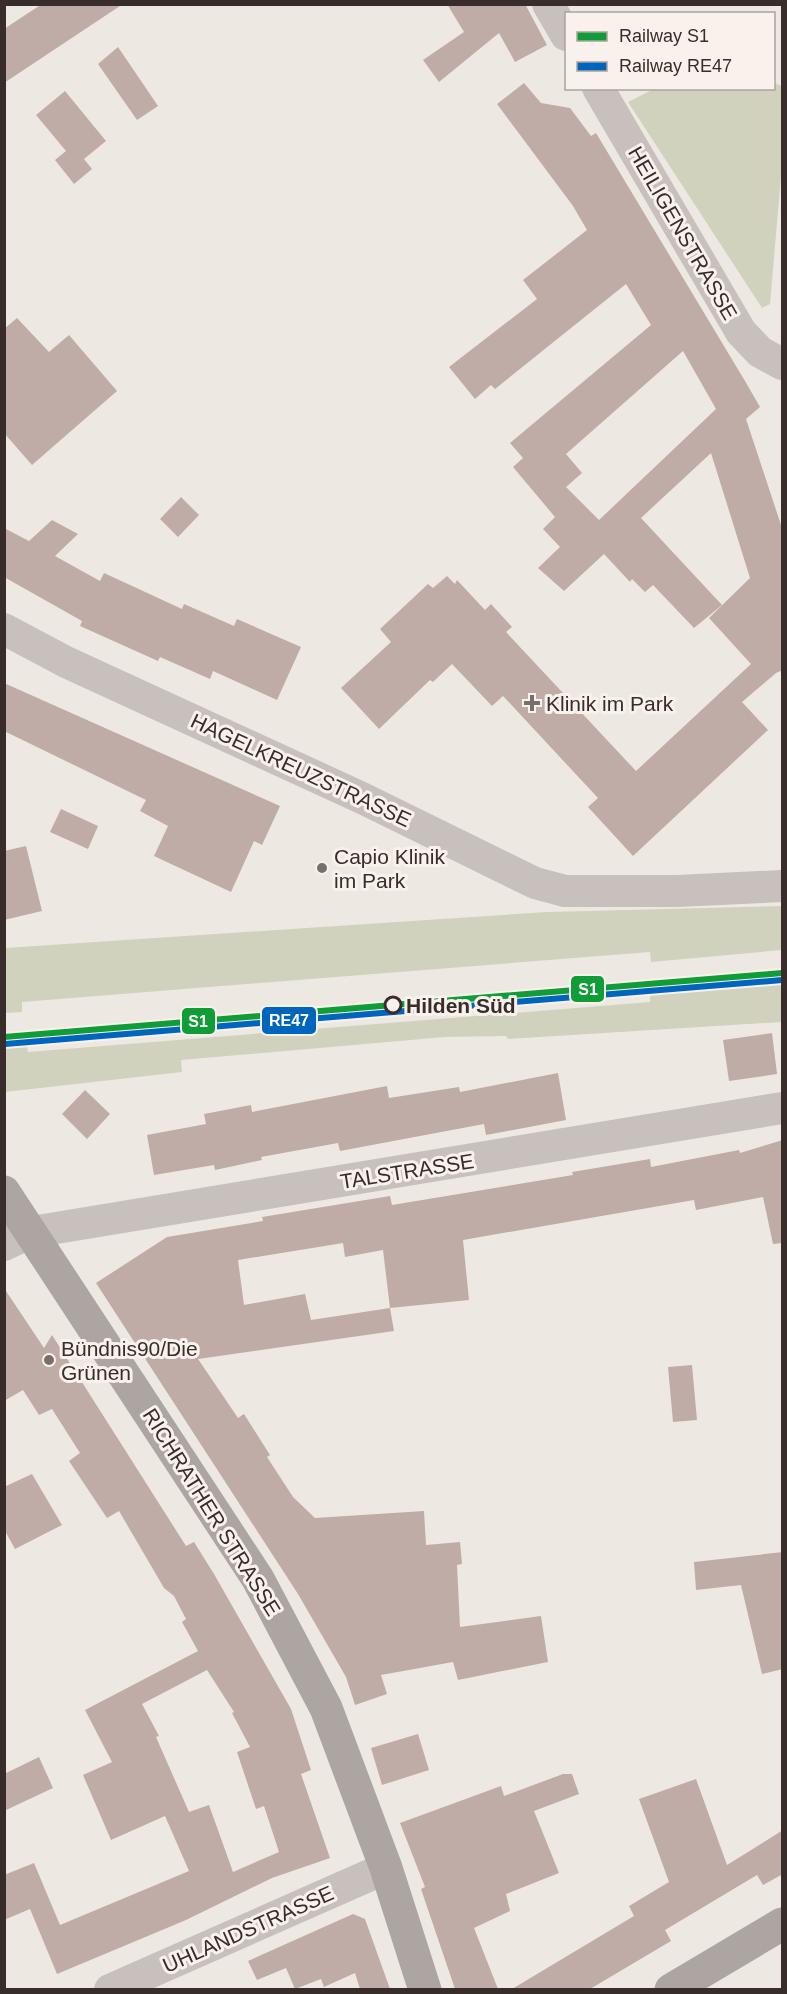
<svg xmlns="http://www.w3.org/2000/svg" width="787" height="1994" viewBox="0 0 787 1994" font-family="Arial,sans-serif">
	<rect width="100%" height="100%" fill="#eee8e3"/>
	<!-- green -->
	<path fill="#d0d2be" d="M774,83L782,86V165L770,304L762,308L628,102L654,89L774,88Z
		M782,906V950L651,962L650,952L22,1002V1012L5,1013V948L547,912Z
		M782,982V1022L508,1039L506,1036L445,1037L181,1060L182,1072L5,1092V1044L26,1042L28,1052L650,1002V992Z"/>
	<!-- building -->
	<path fill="#c0aca6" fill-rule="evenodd" d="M42,4H123L4,83V29Z
		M447,4H525L547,45L515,62L499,33L439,82L423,60L464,32Z
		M118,47L158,106L137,120L98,64Z
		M524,83L541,103L570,108L591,136L596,133L745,381L760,407L746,419L783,531V670L776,673L742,702L768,730L633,856L588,807L598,798L503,696L492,706L452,664L433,682L430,680L379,729L341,688L391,642L380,629L428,584L433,588L447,576L455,584L457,580L485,610L491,604L512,627L506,632L636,771L751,664L709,618L750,578L711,453L641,518L722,605L694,628L653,585L645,592L632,579L630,582L604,554L564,591L538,568L560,547L543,529L555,517L513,467L523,458L510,443L651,325L626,284L495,389L491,385L475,399L449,367L537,299L523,280L587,230L573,206L497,104ZM683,351L716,409L599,520L566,487L582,473L566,454Z
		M65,91L106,141L84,159L92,169L74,184L55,160L66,151L36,115Z
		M17,318L49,352L69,335L117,391L32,465L4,433V329Z
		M181,497L199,515L178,537L160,519Z
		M52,520L78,534L55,556L100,581L104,573L182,609L184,604L234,626L237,619L301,647L277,700L213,671L210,679L160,657L158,661L80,626L82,621L4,577V528L29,541Z
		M4,683L280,806L262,845L254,841L231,892L154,856L168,826L140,811L146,800L4,731Z
		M61,809L98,826L88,849L50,832Z
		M26,846L42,911L4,920V851Z
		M772,1033L777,1074L729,1081L723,1040Z
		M558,1073L566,1120L486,1135L484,1124L340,1151L338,1143L261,1157L262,1160L215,1170L214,1165L154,1175L147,1135L206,1124L204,1114L251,1105L252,1112L387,1086L389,1098L459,1087L460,1092Z
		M85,1090L110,1114L87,1139L62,1114Z
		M783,1140V1243L773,1244L763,1197L696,1210L694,1200L463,1240L469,1300L390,1308L394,1331L198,1359L238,1418L244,1414L270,1455L267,1457L293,1497L315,1518L424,1511L426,1545L460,1542L462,1564L457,1565L460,1627L541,1616L548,1662L458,1680L453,1662L381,1675L387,1694L355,1705L346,1677L298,1594L96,1283L167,1237L263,1221L262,1217L390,1196L392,1205L573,1175L572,1172L650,1159L651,1167L739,1150L740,1153ZM343,1243L345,1257L383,1250L390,1308L311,1320L305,1294L244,1305L238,1260Z
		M4,1288L44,1348L52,1335L186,1546L194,1542L214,1574L291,1709L311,1770L301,1774L330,1858L272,1878L186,1920L57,1974L30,1909L4,1920V1875L34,1863L60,1925L189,1871L165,1816L111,1840L83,1775L112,1762L85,1710L198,1651L182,1622L186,1619L174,1596L164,1588L119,1511L107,1518L69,1461L80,1453L52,1409L39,1415L23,1390L4,1401ZM207,1670L234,1712L232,1713L250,1747L237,1752L256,1809L264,1806L279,1852L233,1872L209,1805L189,1812L156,1737L159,1736L142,1704Z
		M692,1365L697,1420L673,1422L668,1367Z
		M32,1474L62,1525L15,1549L4,1529V1487Z
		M783,1552V1669L762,1674L741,1585L696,1590L694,1562Z
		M418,1734L429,1770L382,1785L371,1748Z
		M39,1757L53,1788L4,1811V1774Z
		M563,1774H572L579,1794L534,1811L559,1873L506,1894L510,1911L474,1928L498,1989H455L421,1889L425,1887L400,1823L501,1786L504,1796Z
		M696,1779L727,1865L783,1830V1874L763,1885L757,1875L665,1930L671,1941L590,1989H512L634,1916L629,1906L669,1882L639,1799Z
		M353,1914L365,1919L390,1989H360L355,1973L324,1987L321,1979L295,1989L286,1968L257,1980L248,1961Z"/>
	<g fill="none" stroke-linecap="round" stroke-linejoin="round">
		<!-- minor -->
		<path stroke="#c7c0bc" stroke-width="32" d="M548,4L566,35
			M598,88L741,332L760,352L782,364
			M4,629L66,662L362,798L535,883L565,891H677L782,886
			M4,1245L32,1232L782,1108
			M110,1990L386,1868"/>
		<!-- major -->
		<path stroke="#aca5a1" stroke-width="33" d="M4,1192L258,1579L326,1708L386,1868L425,1990
			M671,1990L782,1924"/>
		<!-- rail-1 casing -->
		<g stroke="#f9f2ec" stroke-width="10">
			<path id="rail-1" d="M4,1037L782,973"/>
		</g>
		<!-- rail-2 casing -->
		<g stroke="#f9f2ec" stroke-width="10">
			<path id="rail-2" d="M5,1044L782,980"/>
		</g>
		<!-- rail-1 -->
		<use href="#rail-1" stroke="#109c37" stroke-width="6"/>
		<!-- rail-2 -->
		<use href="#rail-2" stroke="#0065bd" stroke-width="6"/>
	</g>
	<!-- markers -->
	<g fill="#786e6b" stroke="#f9f2ec" stroke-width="2">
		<path d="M529 694h6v6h6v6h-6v6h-6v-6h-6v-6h6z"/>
		<circle cx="322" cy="868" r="6"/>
		<circle cx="49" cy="1360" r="6"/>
	</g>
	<circle fill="#f9f2ec" stroke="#382d2a" stroke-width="3" cx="393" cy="1005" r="8"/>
	<g text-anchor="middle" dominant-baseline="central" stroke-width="6" stroke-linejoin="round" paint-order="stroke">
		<!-- street labels -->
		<g font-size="21" fill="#382d2a" stroke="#f9f2ec">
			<text transform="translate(683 233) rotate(60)">HEILIGENSTRASSE</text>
			<text transform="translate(301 770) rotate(25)">HAGELKREUZSTRASSE</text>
			<text transform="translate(407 1171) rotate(-9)">TALSTRASSE</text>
			<text transform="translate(212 1512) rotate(58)">RICHRATHER STRASSE</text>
			<text transform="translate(248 1929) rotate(-24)">UHLANDSTRASSE</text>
		</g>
		<!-- poi labels -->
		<g font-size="21" fill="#382d2a" stroke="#f9f2ec" text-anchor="start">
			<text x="546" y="703">Klinik im Park</text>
			<text x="334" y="856">Capio Klinik<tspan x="334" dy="24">im Park</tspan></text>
			<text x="61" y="1348">Bündnis90/Die<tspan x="61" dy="24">Grünen</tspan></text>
		</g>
		<!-- stop labels -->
		<g font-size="21" font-weight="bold" fill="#382d2a" stroke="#f9f2ec" text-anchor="start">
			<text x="406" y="1005">Hilden Süd</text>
		</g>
	</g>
	<g stroke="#f9f2ec" stroke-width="2">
		<rect x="570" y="975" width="35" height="28" rx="6" fill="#109c37"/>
		<rect x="261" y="1006" width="56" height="29" rx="6" fill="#0065bd"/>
		<rect x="181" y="1007" width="35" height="28" rx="6" fill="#109c37"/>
	</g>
	<g font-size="16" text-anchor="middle" font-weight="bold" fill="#fff">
		<text x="588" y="995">S1</text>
		<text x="289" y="1026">RE47</text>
		<text x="198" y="1027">S1</text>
	</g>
	<!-- border -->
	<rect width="787" height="1994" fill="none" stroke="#382d2a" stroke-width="12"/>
	<!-- legend -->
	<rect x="565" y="12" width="210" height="78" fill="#f9f2ec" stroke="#aca39e" stroke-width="1.5"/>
	<rect x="577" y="32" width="30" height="9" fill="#109c37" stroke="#aca39e" stroke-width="1.5"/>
	<text x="619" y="42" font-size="18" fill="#382d2a">Railway S1</text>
	<rect x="577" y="62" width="30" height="9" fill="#0065bd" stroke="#aca39e" stroke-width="1.5"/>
	<text x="619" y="72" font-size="18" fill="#382d2a">Railway RE47</text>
</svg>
